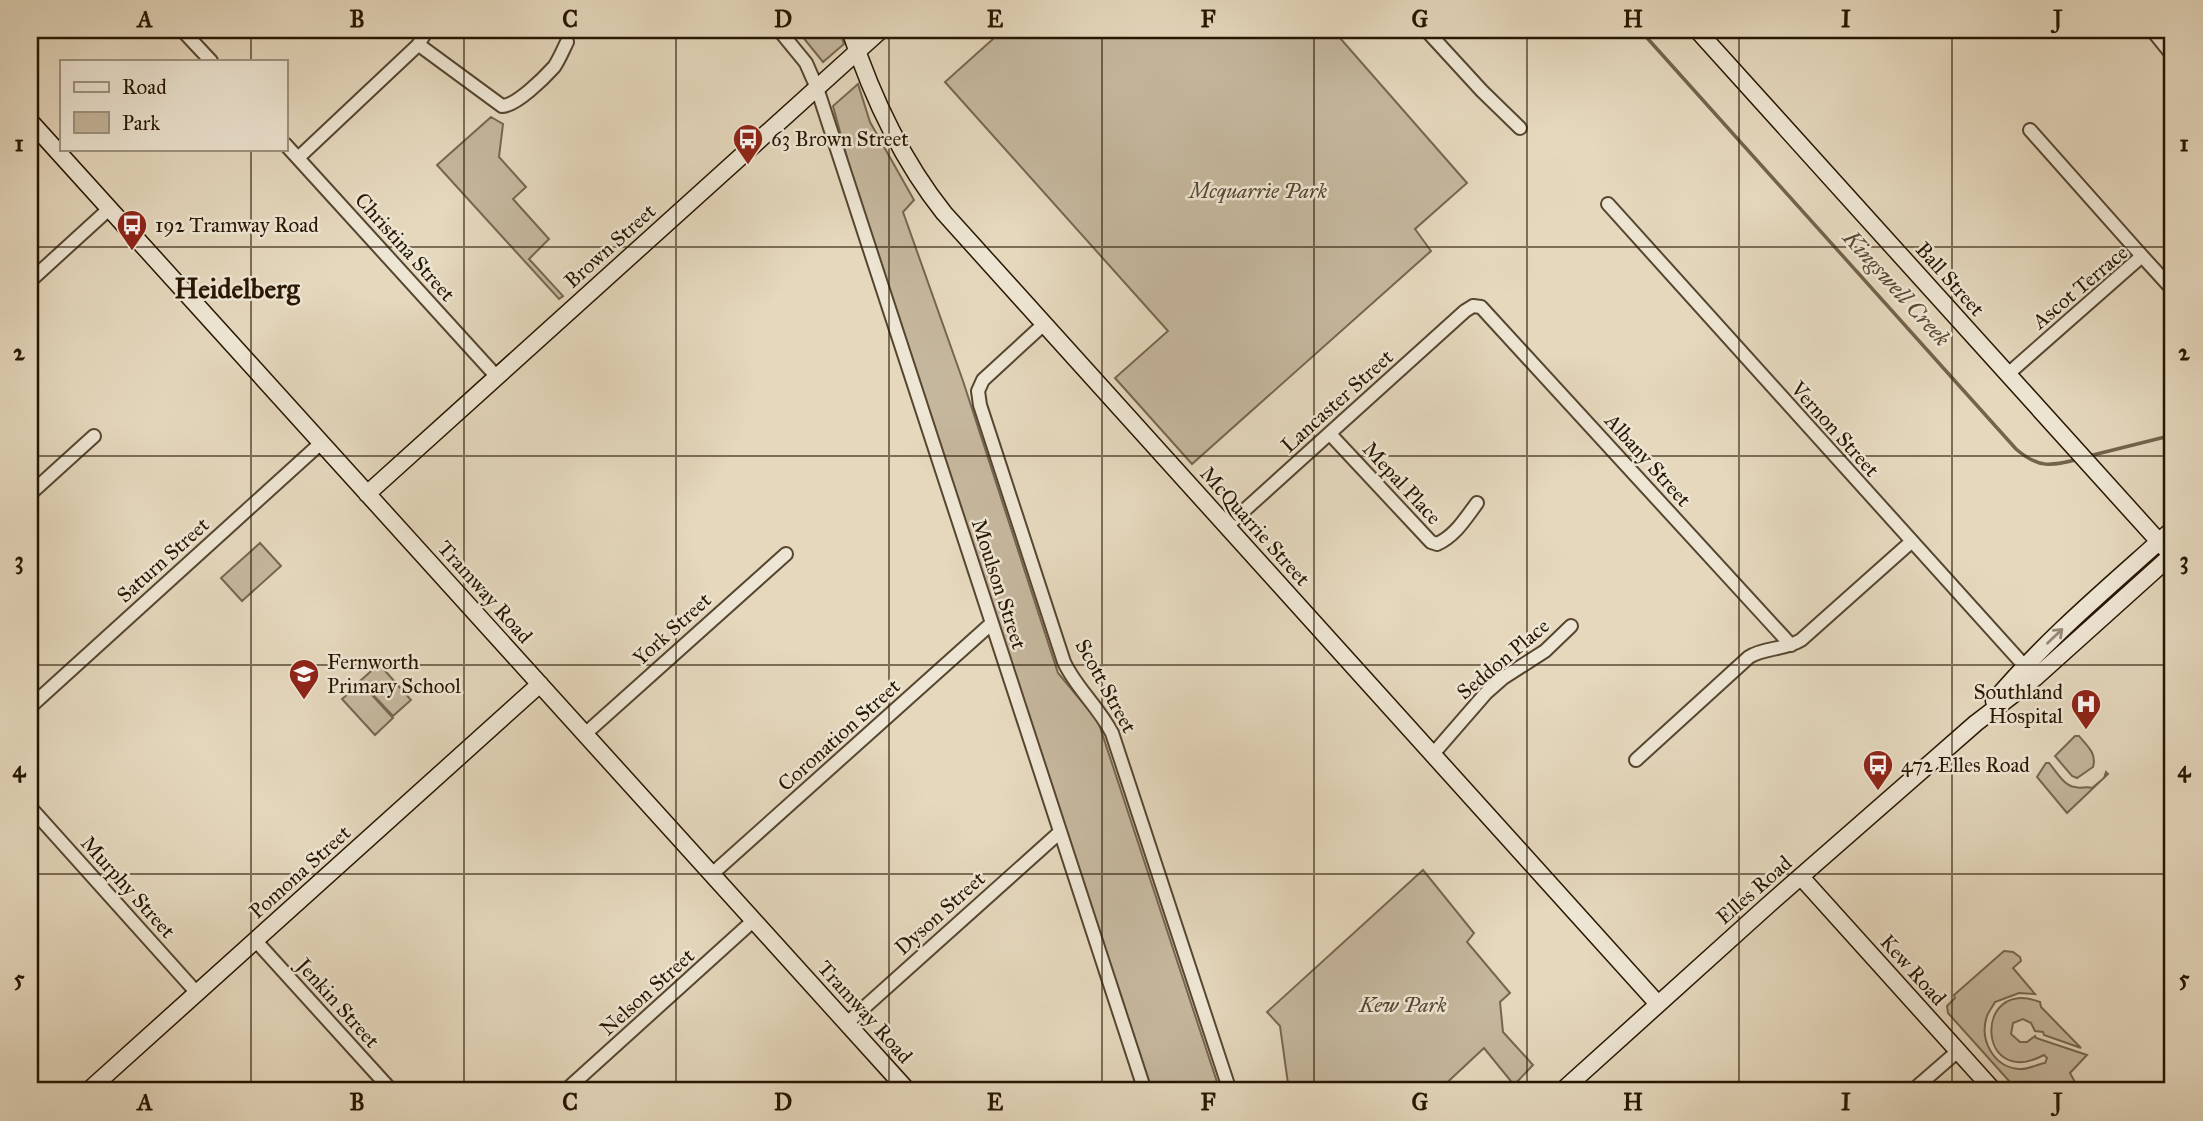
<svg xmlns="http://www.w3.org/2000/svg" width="2203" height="1121" viewBox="0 0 2203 1121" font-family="'IM FELL Great Primer',serif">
	<rect width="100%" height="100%" fill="#e5d8bd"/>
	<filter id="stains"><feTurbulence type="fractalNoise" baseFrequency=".00286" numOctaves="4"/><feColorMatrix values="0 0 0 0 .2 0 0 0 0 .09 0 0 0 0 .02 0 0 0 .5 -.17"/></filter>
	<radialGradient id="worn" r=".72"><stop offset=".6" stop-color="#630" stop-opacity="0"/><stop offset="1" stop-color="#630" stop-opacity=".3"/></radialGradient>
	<!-- green -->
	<path fill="#c5b79d" stroke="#76664f" stroke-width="2" d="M797,30H839L844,44L823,62Z
		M1003,30H1333L1467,183L1415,229L1431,251L1192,464L1115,378L1168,331L945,82Z
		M858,84L870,122L914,200L903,212L963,381L1058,673L1098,721L1220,1091H1152L855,187L833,106Z
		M491,117L503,124L499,157L526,187L513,199L549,239L529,259L563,296L559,299L437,165Z
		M260,543L281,566L242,601L221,578Z
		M379,664L411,700L393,716L360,681Z
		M361,683L393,718L375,735L342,699Z
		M2075,736H2079C2087,746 2097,753 2093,767L2077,778L2072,776L2055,756Z
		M2046,763H2049C2056,771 2064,786 2075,787C2082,789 2085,786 2092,788L2104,778L2106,772L2108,774L2067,813L2037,777Z
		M1423,870L1474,933L1467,942L1510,993L1500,1002L1503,1032L1533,1065L1514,1085L1484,1048L1438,1091H1289L1280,1026L1267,1012Z
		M2004,951L2013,952L2020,957L2021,961L2013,968L2035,994L2019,993L1995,1002C1993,1006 1989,1011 1987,1016C1979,1039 1993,1067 2019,1069C2028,1070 2037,1064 2045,1063L2047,1058L2044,1055C1976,1091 1973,976 2040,1002L2041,1007L2081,1048L2044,1035L2043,1032L2035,1031L2031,1023L2023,1019L2013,1023L2011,1034L2020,1042H2027L2035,1036L2036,1038L2087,1055L2070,1073L2075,1082L2066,1091H2018L1948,1013L1947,1006L1955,998L1954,995Z"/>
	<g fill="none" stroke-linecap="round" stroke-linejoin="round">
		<!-- stream -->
		<path stroke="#72634b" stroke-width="3.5" d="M1640,30L2016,449C2039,469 2051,466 2079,459
			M2089,456L2173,435"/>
		<!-- street casing -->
		<g stroke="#564630" stroke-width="16">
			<path id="street" d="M182,30L211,61
				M779,30L806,63L817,88L1145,1091
				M1426,30L1482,91L1520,128
				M2152,30L2173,56
				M419,45L502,106C516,106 544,78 554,67C559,60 563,50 567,42
				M2030,130L2142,256
				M285,144L497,377
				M298,158L418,45L427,30
				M1608,204L2030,672
				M30,281L109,209
				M1044,324L983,380L978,391L980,405L1064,662C1076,688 1098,706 1112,733L1230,1091
				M2008,374L2142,256L2173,290
				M1330,434L1431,542L1437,544C1455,536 1465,519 1477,503
				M30,494L94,436
				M1227,526L1465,311L1473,306L1481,307L1791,645
				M30,707L321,443
				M585,734L786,554
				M1433,754L1486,693L1503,678L1545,651L1571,626
				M1636,760L1749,657C1765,647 1785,650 1801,640L1911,542
				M30,807L197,993
				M712,874L992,623
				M255,940L392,1091
				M847,1023L1060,832
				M565,1091L754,920
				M1912,1091L1958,1051"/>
		</g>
		<!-- secondary casing -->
		<g stroke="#271601" stroke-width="19">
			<path id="secondary" d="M850,30C871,94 901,159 944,213L1658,1004
				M1697,30L2172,556
				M30,121L908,1091
				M367,494L881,30
				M1994,701C2048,637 2111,585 2173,529
				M1801,877L1994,1091
				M88,1091L540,684
				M1562,1091L1766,907L1976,723L2035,678L2173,554"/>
		</g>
		<!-- street -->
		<use href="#street" stroke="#eee6d4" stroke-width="12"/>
		<!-- secondary -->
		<use href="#secondary" stroke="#eee6d4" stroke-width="16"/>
	</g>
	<!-- one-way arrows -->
	<defs><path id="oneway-shaft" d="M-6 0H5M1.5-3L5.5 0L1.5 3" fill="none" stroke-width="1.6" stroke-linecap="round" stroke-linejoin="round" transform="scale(1.75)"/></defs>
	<use stroke="#948875" href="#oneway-shaft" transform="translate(2055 636) rotate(-44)"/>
	<!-- grid -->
	<path fill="none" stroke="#271601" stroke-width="2" stroke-opacity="0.55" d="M251,30V61M464,30V1091M676,30V1091M889,30V1091M1102,30V1091M1314,30V1091M1527,30V1091M1739,30V1091M1952,30V1091M251,149V1091M30,247H2173M30,456H2173M30,665H2173M30,874H2173"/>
	<!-- icons -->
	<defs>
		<g id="bus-pin" transform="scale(1.575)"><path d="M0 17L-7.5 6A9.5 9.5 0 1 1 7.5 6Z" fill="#8f2418" stroke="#eee6d4"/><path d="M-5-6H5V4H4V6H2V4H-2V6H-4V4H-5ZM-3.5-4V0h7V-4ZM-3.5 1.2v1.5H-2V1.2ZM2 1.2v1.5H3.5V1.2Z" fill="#fff"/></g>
		<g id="school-pin" transform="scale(1.575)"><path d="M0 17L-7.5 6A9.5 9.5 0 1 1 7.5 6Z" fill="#8f2418" stroke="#eee6d4"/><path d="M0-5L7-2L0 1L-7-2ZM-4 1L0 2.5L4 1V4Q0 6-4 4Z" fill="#fff"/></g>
		<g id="hospital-pin" transform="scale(1.575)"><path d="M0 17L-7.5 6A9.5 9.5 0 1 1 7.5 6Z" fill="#8f2418" stroke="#eee6d4"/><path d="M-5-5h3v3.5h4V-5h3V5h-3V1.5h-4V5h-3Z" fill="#fff"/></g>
	</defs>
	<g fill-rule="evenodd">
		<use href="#bus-pin" x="748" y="139"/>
		<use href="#bus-pin" x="132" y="225"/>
		<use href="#school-pin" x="304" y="674"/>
		<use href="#hospital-pin" x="2086" y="704"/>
		<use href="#bus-pin" x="1878" y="765"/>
	</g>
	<g text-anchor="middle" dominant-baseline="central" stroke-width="5" stroke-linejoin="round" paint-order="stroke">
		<!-- poi labels -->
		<g font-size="21" fill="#271601" stroke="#eee6d4" text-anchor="start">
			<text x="771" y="139">63 Brown Street</text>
			<text x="155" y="225">192 Tramway Road</text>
			<text x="327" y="662">Fernworth<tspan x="327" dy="24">Primary School</tspan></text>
			<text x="2063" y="692" text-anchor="end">Southland<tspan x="2063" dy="24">Hospital</tspan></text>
			<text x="1901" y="765">472 Elles Road</text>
		</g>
		<!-- park labels -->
		<g font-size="21" font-style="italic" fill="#564630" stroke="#eee6d4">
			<text x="1258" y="191">Mcquarrie Park</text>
			<text x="1403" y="1005">Kew Park</text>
		</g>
		<!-- street labels -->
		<g font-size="21" fill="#271601" stroke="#eee6d4">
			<text transform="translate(610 246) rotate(-42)">Brown Street</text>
			<text transform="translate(405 247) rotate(48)">Christina Street</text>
			<text transform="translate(1950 279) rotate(48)">Ball Street</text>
			<text transform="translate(2080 287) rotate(-40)">Ascot Terrace</text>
			<text transform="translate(1337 401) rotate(-42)">Lancaster Street</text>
			<text transform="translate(1835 429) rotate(48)">Vernon Street</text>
			<text transform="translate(1648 460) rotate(48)">Albany Street</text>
			<text transform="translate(1402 483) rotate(47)">Mepal Place</text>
			<text transform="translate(1255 526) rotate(48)">McQuarrie Street</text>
			<text transform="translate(163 560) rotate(-42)">Saturn Street</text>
			<text transform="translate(999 584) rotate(72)">Moulson Street</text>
			<text transform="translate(485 592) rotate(48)">Tramway Road</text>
			<text transform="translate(672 629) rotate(-42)">York Street</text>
			<text transform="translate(1503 659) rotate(-40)">Seddon Place</text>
			<text transform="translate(1106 686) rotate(61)">Scott Street</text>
			<text transform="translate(839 735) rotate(-42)">Coronation Street</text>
			<text transform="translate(300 872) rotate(-42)">Pomona Street</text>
			<text transform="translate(128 887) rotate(48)">Murphy Street</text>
			<text transform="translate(1754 890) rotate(-41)">Elles Road</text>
			<text transform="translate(940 913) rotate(-42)">Dyson Street</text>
			<text transform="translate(1913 970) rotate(48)">Kew Road</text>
			<text transform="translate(647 992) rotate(-42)">Nelson Street</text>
			<text transform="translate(338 1003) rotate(48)">Jenkin Street</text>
			<text transform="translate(865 1012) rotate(48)">Tramway Road</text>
		</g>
		<!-- water labels -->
		<g font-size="23" font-style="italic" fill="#594933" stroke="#eee6d4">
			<text transform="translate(1897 288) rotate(48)">Kingswell Creek</text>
		</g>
		<!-- district labels -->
		<g font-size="28" font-weight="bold" fill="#271601" stroke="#eee6d4">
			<text x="237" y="288">Heidelberg</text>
		</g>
	</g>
	<!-- margin -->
	<rect width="2203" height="1121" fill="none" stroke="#e5d8bd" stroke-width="77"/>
	<!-- legend -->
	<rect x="60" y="60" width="228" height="91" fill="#eee6d4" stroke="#9e9380" stroke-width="2"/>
	<rect x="74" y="82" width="35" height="10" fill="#eee6d4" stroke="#9e9380" stroke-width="2"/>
	<text x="122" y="94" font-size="21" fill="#271601">Road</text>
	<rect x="74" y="112" width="35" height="21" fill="#c5b79d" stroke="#9e9380" stroke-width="2"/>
	<text x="122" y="130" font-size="21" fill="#271601">Park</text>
	<rect x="38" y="38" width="2126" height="1044" fill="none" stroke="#271601" stroke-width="2.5"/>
	<g font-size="23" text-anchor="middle" font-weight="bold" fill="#271601">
		<text x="145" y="27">A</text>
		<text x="357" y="27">B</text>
		<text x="570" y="27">C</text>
		<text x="783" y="27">D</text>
		<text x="995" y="27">E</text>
		<text x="1208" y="27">F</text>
		<text x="1420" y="27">G</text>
		<text x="1633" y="27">H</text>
		<text x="1846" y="27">I</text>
		<text x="2058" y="27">J</text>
		<text x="19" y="151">1</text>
		<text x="2184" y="151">1</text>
		<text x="19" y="360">2</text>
		<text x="2184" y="360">2</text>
		<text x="19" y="568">3</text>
		<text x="2184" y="568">3</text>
		<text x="19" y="777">4</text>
		<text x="2184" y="777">4</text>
		<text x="19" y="986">5</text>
		<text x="2184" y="986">5</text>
		<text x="145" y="1110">A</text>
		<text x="357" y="1110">B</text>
		<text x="570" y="1110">C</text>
		<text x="783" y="1110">D</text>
		<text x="995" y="1110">E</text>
		<text x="1208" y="1110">F</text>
		<text x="1420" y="1110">G</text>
		<text x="1633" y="1110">H</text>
		<text x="1846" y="1110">I</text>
		<text x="2058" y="1110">J</text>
	</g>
	<rect width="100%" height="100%" filter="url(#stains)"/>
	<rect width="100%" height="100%" fill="url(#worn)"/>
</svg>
